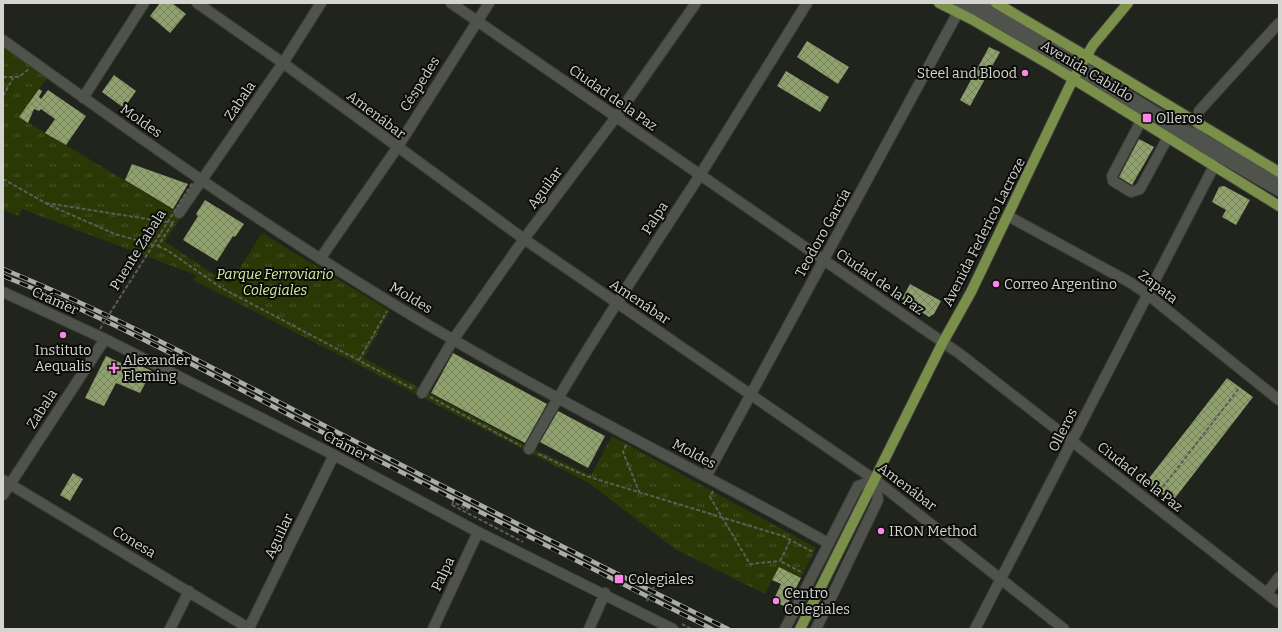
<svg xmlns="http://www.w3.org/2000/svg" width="1282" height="632" viewBox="0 0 1282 632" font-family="Bitter,serif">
	<defs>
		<pattern id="grass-tufts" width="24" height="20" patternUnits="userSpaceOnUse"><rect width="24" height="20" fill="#2a3806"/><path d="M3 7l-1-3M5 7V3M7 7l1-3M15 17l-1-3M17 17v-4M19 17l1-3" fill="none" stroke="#485429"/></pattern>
		<pattern id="building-cross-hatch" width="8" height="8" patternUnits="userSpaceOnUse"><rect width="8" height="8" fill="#8fa16d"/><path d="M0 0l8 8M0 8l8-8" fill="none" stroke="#77845f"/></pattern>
	</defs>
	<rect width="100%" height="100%" fill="#21231d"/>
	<!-- grass -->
	<path fill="url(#grass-tufts)" d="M3,40L50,74L19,117L182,215L165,242L226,282L230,283L262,233L390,311L364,358L527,446L591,475L612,436L816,548L801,578L779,567L765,594L675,549L589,483L193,280L196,275L22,209L19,216L3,210Z"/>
	<!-- building -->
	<path fill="url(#building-cross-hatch)" d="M160,3H172L186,14L170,33L150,16Z
		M807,41L849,67L838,84L797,57Z
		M989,47L1000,52L970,106L960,100Z
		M786,71L829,97L820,112L777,86Z
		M114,75L136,91L124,108L102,92Z
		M39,89L42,91L39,97L41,99L48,90L86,116L66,145L45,133L55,119L41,109L39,111L34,109L28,123L19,117Z
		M1139,139L1154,147L1132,185L1119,177Z
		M132,164L188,184L173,209L125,180Z
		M1224,186L1250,200L1236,225L1222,217L1226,210L1212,202L1219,187Z
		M205,200L244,224L235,237L233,236L217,261L183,240L198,216L196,214Z
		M910,284L941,301L934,314L929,317L902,299Z
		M453,353L547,404L525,443L431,393Z
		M106,356L123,364L126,359L152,371L140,393L116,383L104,406L85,398Z
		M1227,378L1253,397L1172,502L1146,482Z
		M558,411L605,436L588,468L540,442Z
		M73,473L83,479L70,501L60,495Z
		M779,567L801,578L786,607L773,601L781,584L772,580Z"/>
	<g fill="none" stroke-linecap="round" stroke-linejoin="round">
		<!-- minor casing -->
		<g stroke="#3b3d37" stroke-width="12">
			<path id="minor" d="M197,3L283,63L524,239L875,480L1064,629
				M451,3L960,354L1279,603
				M959,3L978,11L1057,57L1093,84L1279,191
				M980,3L1062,50L1097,76L1184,129L1241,159L1279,182
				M3,40C149,145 296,249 452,339C575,411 704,473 828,543
				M83,98L144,3
				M1141,121L1112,176L1113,181L1131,192L1140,189L1168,137
				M179,213L283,63L321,3
				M1008,216L1131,283L1147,294L1279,400
				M320,259L397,148L489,3
				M3,292L105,339L334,455L478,532L673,629
				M422,393L453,340L524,239L616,117L696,3
				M529,449C581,355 641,266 700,175C736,118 771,60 807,3
				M706,477L963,3
				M3,480L250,629
				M3,495L105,339
				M1267,593L1279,577
				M249,628L334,455
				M170,629L189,591
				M433,629L478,532
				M589,629L605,593
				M785,629L858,486L875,480
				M816,629L878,500L875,480
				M975,629L1214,166L1197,122L1199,111L1279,23"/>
		</g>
		<!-- major casing -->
		<g stroke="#3b3d37" stroke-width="12">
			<path id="major" d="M939,3L973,20L1052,66L1279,206
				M996,3L1105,67L1279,172
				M800,629L943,342L971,292L1073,79L1093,45L1128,3"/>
		</g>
		<!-- path -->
		<path stroke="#5b5d58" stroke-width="2" stroke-dasharray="4 2" stroke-linecap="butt" d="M3,77H19L29,69
			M3,96L13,78
			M3,179L49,205L115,234L158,246L174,221
			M46,203L173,223
			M158,246L167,250L220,287L413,389
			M359,360L387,311
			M430,397L521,446
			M626,445L623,452L640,494
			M538,454L586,476L783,536L813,552
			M713,491L710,497L750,564L780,561
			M1159,492L1240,387
			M452,505L523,542
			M452,505L453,502L468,510
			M790,541L780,561L803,573
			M682,624L691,629"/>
		<!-- minor -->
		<use href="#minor" stroke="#50534b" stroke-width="10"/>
		<!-- major -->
		<use href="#major" stroke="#7a8f4a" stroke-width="10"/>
		<!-- rail casing -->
		<g stroke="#abada8" stroke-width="4.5">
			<path id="rail" d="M3,269C120,317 231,378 343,435C471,501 599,565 728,629
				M3,276C111,319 214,376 318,430C448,497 580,563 712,629"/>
		</g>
		<!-- rail -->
		<use href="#rail" stroke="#0b0c09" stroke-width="3" stroke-dasharray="9" stroke-linecap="butt"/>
		<!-- path-bridge -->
		<path stroke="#5b5d58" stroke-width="2" stroke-dasharray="4 2" stroke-linecap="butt" d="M100,329L193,182
			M647,601L654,587"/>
	</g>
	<!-- markers -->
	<g fill="#fa87e6" stroke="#0b0c09" stroke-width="1.5">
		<circle cx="1025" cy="73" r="4"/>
		<rect x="1142" y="113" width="10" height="10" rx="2"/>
		<circle cx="996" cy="284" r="4"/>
		<circle cx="63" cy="335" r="4"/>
		<path d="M112 362h4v4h4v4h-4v4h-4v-4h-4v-4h4z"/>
		<circle cx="881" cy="531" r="4"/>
		<rect x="614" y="574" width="10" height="10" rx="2"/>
		<circle cx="776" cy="601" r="4"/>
	</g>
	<g text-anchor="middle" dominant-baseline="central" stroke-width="4" stroke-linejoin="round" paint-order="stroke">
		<!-- street labels -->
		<g font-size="14" fill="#d4d5d1" stroke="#0b0c09">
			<text transform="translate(1087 71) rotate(31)">Avenida Cabildo</text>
			<text transform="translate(420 84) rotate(-58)">Céspedes</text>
			<text transform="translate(613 98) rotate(35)">Ciudad de la Paz</text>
			<text transform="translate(240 101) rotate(-56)">Zabala</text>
			<text transform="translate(376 115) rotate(37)">Amenábar</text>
			<text transform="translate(141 121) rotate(35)">Moldes</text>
			<text transform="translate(545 188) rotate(-53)">Aguilar</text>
			<text transform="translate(655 218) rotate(-57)">Palpa</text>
			<text transform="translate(984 232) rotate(-63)">Avenida Federico Lacroze</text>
			<text transform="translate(823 233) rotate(-61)">Teodoro García</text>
			<text transform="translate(138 250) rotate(-58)">Puente Zabala</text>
			<text transform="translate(880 282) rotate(35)">Ciudad de la Paz</text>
			<text transform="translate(1158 287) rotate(37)">Zapata</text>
			<text transform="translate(411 298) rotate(31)">Moldes</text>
			<text transform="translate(55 301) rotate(24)">Crámer</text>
			<text transform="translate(640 302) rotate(34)">Amenábar</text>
			<text transform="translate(42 409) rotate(-57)">Zabala</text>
			<text transform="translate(1063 430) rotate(-63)">Olleros</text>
			<text transform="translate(346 446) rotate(28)">Crámer</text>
			<text transform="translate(694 454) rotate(28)">Moldes</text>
			<text transform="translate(1140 477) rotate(38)">Ciudad de la Paz</text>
			<text transform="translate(907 487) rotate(37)">Amenábar</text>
			<text transform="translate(279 536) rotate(-64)">Aguilar</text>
			<text transform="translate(134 542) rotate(31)">Conesa</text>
			<text transform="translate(443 574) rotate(-65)">Palpa</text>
		</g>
		<!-- poi labels -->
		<g font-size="14" fill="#d4d5d1" stroke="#0b0c09" text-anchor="start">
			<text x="1017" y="73" text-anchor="end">Steel and Blood</text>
			<text x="1156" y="118">Olleros</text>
			<text x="1004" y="284">Correo Argentino</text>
			<text x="63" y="350" text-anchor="middle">Instituto<tspan x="63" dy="16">Aequalis</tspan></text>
			<text x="123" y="360">Alexander<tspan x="123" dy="16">Fleming</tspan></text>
			<text x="889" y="531">IRON Method</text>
			<text x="628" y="579">Colegiales</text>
			<text x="784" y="593">Centro<tspan x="784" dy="16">Colegiales</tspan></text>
		</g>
		<!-- park labels -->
		<g font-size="14" font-style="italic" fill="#d5f0a1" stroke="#0b0c09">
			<text x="275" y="274">Parque Ferroviario<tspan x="275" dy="16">Colegiales</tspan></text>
		</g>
	</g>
	<!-- border -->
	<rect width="1282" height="632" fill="none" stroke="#d4d5d1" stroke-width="8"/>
</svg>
